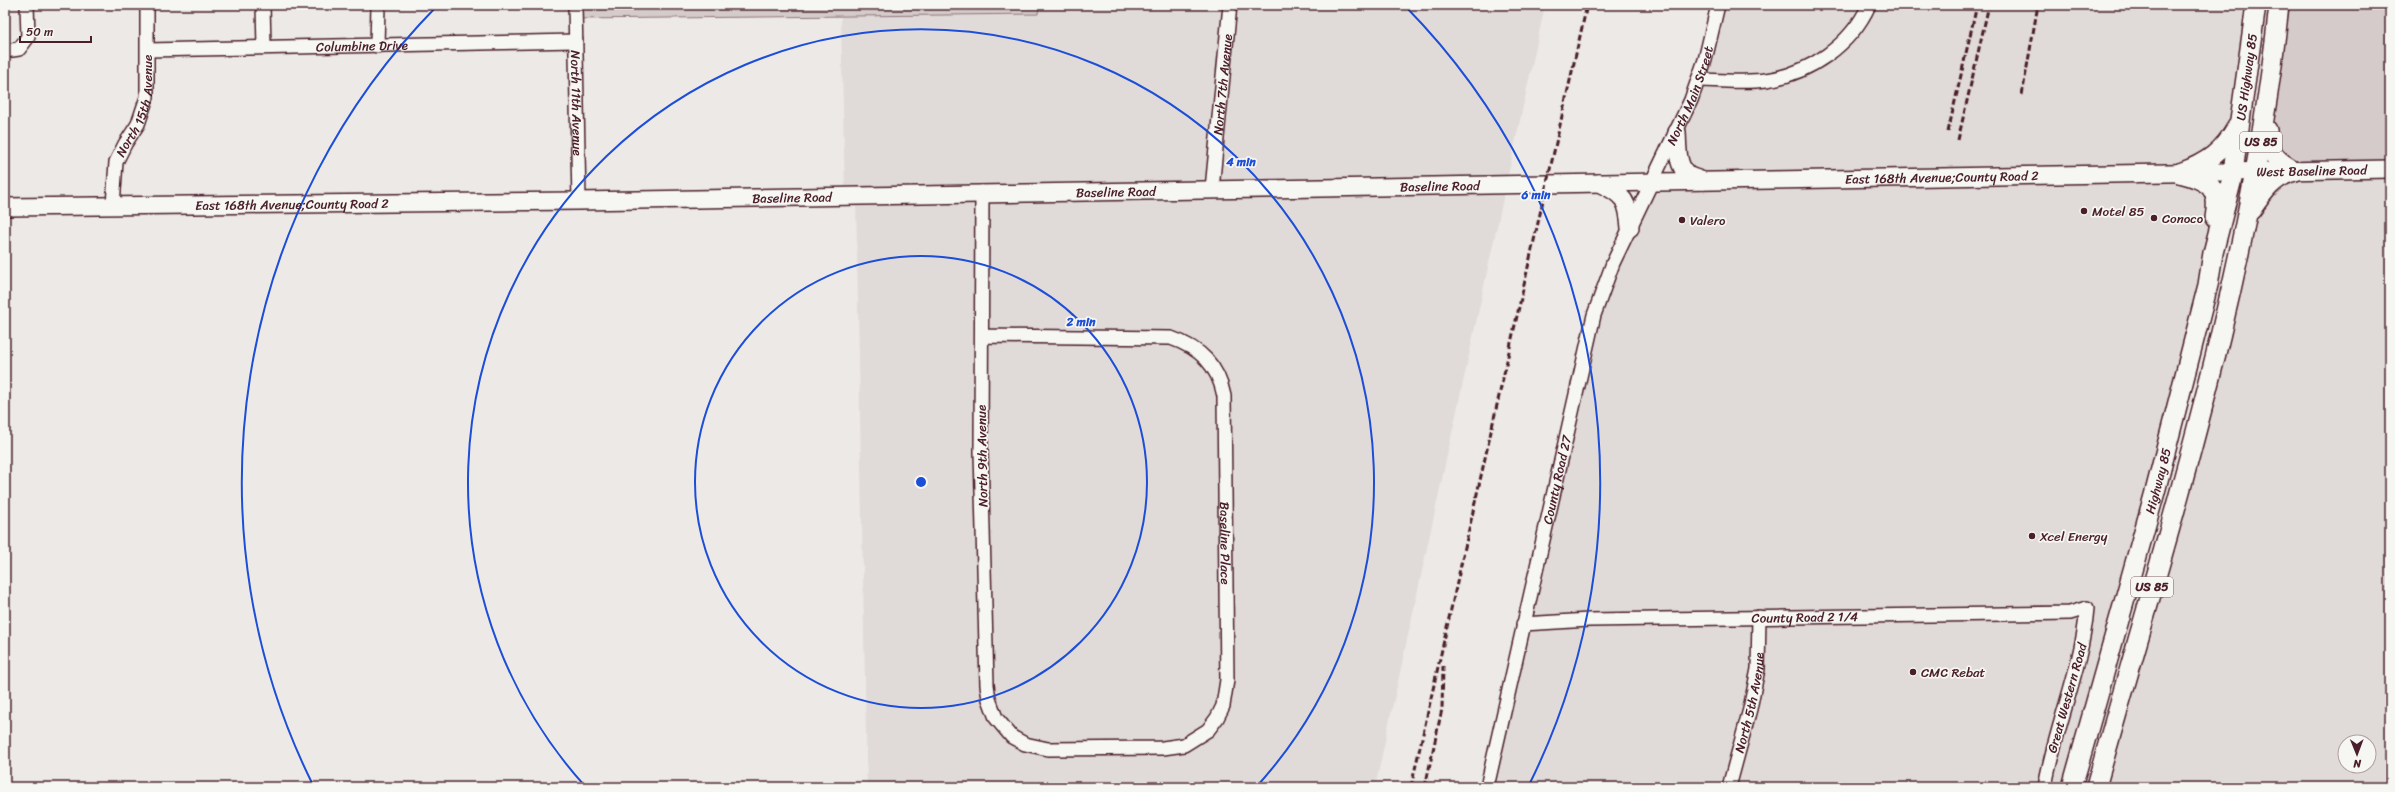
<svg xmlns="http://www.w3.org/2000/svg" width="2395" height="792" viewBox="0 0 2395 792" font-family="Sriracha,sans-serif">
	<rect width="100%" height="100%" fill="#ece9e6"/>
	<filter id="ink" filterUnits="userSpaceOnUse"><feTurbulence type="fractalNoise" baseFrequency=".025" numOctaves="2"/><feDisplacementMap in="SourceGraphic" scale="8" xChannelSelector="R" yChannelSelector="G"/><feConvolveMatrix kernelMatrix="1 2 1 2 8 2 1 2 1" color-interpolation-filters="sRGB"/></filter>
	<g filter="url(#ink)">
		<!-- built -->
		<path fill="#e0dad8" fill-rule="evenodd" d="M1039,5H1545L1375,787H867L856,195H845L841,16L1038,14Z
			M1718,5H2256L2241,121L2207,183L2213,230L2072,787H1487L1585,347L1651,182L1688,175L1677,132Z
			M2390,169V787H2096L2244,234L2276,180ZM2345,742H2369V766H2345Z"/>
		<!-- green -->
		<path fill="#d4cbca" stroke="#8f757a" d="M575,5H1039L1038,14L575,19Z
			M2279,5H2390V169L2295,171L2271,152Z"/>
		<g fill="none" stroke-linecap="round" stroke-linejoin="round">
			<!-- minor casing -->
			<g stroke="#4a1f2b" stroke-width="16">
				<g id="minor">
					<path d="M263,5L264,47"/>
					<path id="s1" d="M575,5L579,201"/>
					<path d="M377,46L378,5"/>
					<path id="s2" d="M148,50L576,41"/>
					<path d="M5,51L19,49L28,37L27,5"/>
					<path d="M1698,80C1721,80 1744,83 1766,80C1809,74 1851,45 1869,5"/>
					<path id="s3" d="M1212,189L1230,5"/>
					<path id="s4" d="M113,205L116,162L125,144L138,124L147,97V5"/>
					<path id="s5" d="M982,336L1171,338C1200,348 1218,365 1224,396L1227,680L1223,706L1217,718L1208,730L1184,745L1163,748L1048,749L1025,744L1012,737L996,718L989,699L987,685L981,452L982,192"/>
					<path id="s6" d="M1523,624L1589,620L2070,613L2087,608C2082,669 2055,727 2045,787"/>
					<path id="s7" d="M1487,787L1594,315L1613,263L1691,100L1705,60L1718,5"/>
					<path id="s8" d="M1729,787L1750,709L1758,669L1759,617"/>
				</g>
			</g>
			<!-- major casing -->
			<g stroke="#4a1f2b" stroke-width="20">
				<g id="major">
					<path d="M1677,132C1678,145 1676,165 1688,175C1691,177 1699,179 1703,181"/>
					<path d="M1599,183C1625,195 1628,201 1630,228"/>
					<path id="s9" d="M5,207L579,201L2390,169"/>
				</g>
			</g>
			<!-- highway casing -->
			<g stroke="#4a1f2b" stroke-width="22">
				<g id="highway">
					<path d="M2267,130C2268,153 2276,161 2295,171"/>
					<path d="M2180,173C2208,180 2221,187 2215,218"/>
					<path d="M2180,173C2207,163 2223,152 2237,127"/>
					<path d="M2251,210C2263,192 2274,176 2295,171"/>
					<path id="s10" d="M2072,787L2155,492L2208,285L2213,253L2232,179L2256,5"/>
					<path d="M2096,787C2168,530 2252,272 2279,5"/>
				</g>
			</g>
			<!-- minor -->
			<use href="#minor" stroke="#f6f6f2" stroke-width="13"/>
			<!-- major -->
			<use href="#major" stroke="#f6f6f2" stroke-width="17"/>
			<!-- highway -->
			<use href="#highway" stroke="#f6f6f2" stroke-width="19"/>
			<!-- rail -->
			<path stroke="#4a1f2b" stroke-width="3" stroke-dasharray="6 3" stroke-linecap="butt" d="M2022,95L2038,5
				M1948,132L1977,5
				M1958,140L1989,5
				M1411,787L1587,5
				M1425,787L1442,709L1443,666"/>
		</g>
	</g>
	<!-- distance rings -->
	<g fill="none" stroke="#1d4ed8" stroke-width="2">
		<circle cx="921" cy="482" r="226"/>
		<path d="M584 785A453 453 0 1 1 1258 785"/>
		<path d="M313 785A679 679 0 0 1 437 6M1405 6A679 679 0 0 1 1529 785"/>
	</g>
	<!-- markers -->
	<g fill="#4a1f2b" stroke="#f6f6f2" stroke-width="1.5">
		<circle cx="2084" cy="211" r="4"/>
		<circle cx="2154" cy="218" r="4"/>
		<circle cx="1682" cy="220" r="4"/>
		<circle cx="2032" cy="536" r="4"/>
		<circle cx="1913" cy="672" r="4"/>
	</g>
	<g text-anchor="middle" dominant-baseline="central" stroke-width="3.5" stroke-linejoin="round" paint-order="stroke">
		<!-- shield labels -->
		<g fill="#f6f6f2" stroke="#7e6067" stroke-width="1">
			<rect x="2240" y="132" width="42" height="20" rx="3"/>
			<rect x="2131" y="577" width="42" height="20" rx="3"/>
		</g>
		<g font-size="12" font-weight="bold" fill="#4a1f2b">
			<text x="2261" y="142">US 85</text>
			<text x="2152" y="587">US 85</text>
		</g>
		<!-- street labels -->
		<g font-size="13" fill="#4a1f2b" stroke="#f6f6f2">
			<text stroke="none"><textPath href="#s2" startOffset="214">Columbine Drive</textPath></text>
			<text stroke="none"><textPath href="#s10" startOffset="732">US Highway 85</textPath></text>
			<text stroke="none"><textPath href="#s3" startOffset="105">North 7th Avenue</textPath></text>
			<text stroke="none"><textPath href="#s7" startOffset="724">North Main Street</textPath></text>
			<text stroke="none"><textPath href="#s1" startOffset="98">North 11th Avenue</textPath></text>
			<text stroke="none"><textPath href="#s4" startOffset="104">North 15th Avenue</textPath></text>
			<text stroke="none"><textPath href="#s9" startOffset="2307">West Baseline Road</textPath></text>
			<text stroke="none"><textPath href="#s9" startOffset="1937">East 168th Avenue;County Road 2</textPath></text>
			<text stroke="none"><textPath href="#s9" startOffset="1435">Baseline Road</textPath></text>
			<text stroke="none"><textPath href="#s9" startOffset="1111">Baseline Road</textPath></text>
			<text stroke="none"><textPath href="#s9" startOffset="787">Baseline Road</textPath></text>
			<text stroke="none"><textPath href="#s9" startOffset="287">East 168th Avenue;County Road 2</textPath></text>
			<text transform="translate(982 456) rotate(-91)">North 9th Avenue</text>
			<text stroke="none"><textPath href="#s7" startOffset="315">County Road 27</textPath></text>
			<text stroke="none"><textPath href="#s10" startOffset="318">Highway 85</textPath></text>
			<text stroke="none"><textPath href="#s5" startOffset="419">Baseline Place</textPath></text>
			<text stroke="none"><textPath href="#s6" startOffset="282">County Road 2 1/4</textPath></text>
			<text transform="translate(2067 698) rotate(-74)">Great Western Road</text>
			<text stroke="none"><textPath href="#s8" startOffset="87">North 5th Avenue</textPath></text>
		</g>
		<!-- poi labels -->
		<g font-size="13" fill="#4a1f2b" stroke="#f6f6f2" text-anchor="start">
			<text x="2092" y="211">Motel 85</text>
			<text x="2162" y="218">Conoco</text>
			<text x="1690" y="220">Valero</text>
			<text x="2040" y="536">Xcel Energy</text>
			<text x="1921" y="672">CMC Rebat</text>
		</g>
	</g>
	<circle cx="921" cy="482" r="6" fill="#1d4ed8" stroke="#f6f6f2" stroke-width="2"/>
	<g font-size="12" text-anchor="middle" font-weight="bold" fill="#1d4ed8" stroke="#f6f6f2" stroke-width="3.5" stroke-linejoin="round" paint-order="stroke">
		<text x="1241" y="166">4 min</text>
		<text x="1536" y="199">6 min</text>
		<text x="1081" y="326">2 min</text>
	</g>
	<!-- margin -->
	<rect width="2395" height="792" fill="none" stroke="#f6f6f2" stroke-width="20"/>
	<rect x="10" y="10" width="2375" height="772" fill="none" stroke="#4a1f2b" stroke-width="1.5" filter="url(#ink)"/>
	<!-- north arrow -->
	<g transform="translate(2357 754) rotate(179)"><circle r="19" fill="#f6f6f2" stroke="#b1a0a2"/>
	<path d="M0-3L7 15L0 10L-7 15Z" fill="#4a1f2b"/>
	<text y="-6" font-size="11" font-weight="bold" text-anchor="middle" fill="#4a1f2b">N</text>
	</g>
	<!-- scale -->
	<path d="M20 36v6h71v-6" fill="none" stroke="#4a1f2b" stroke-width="2"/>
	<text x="26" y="36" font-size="12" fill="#4a1f2b" stroke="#f6f6f2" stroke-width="3" paint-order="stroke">50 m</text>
</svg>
